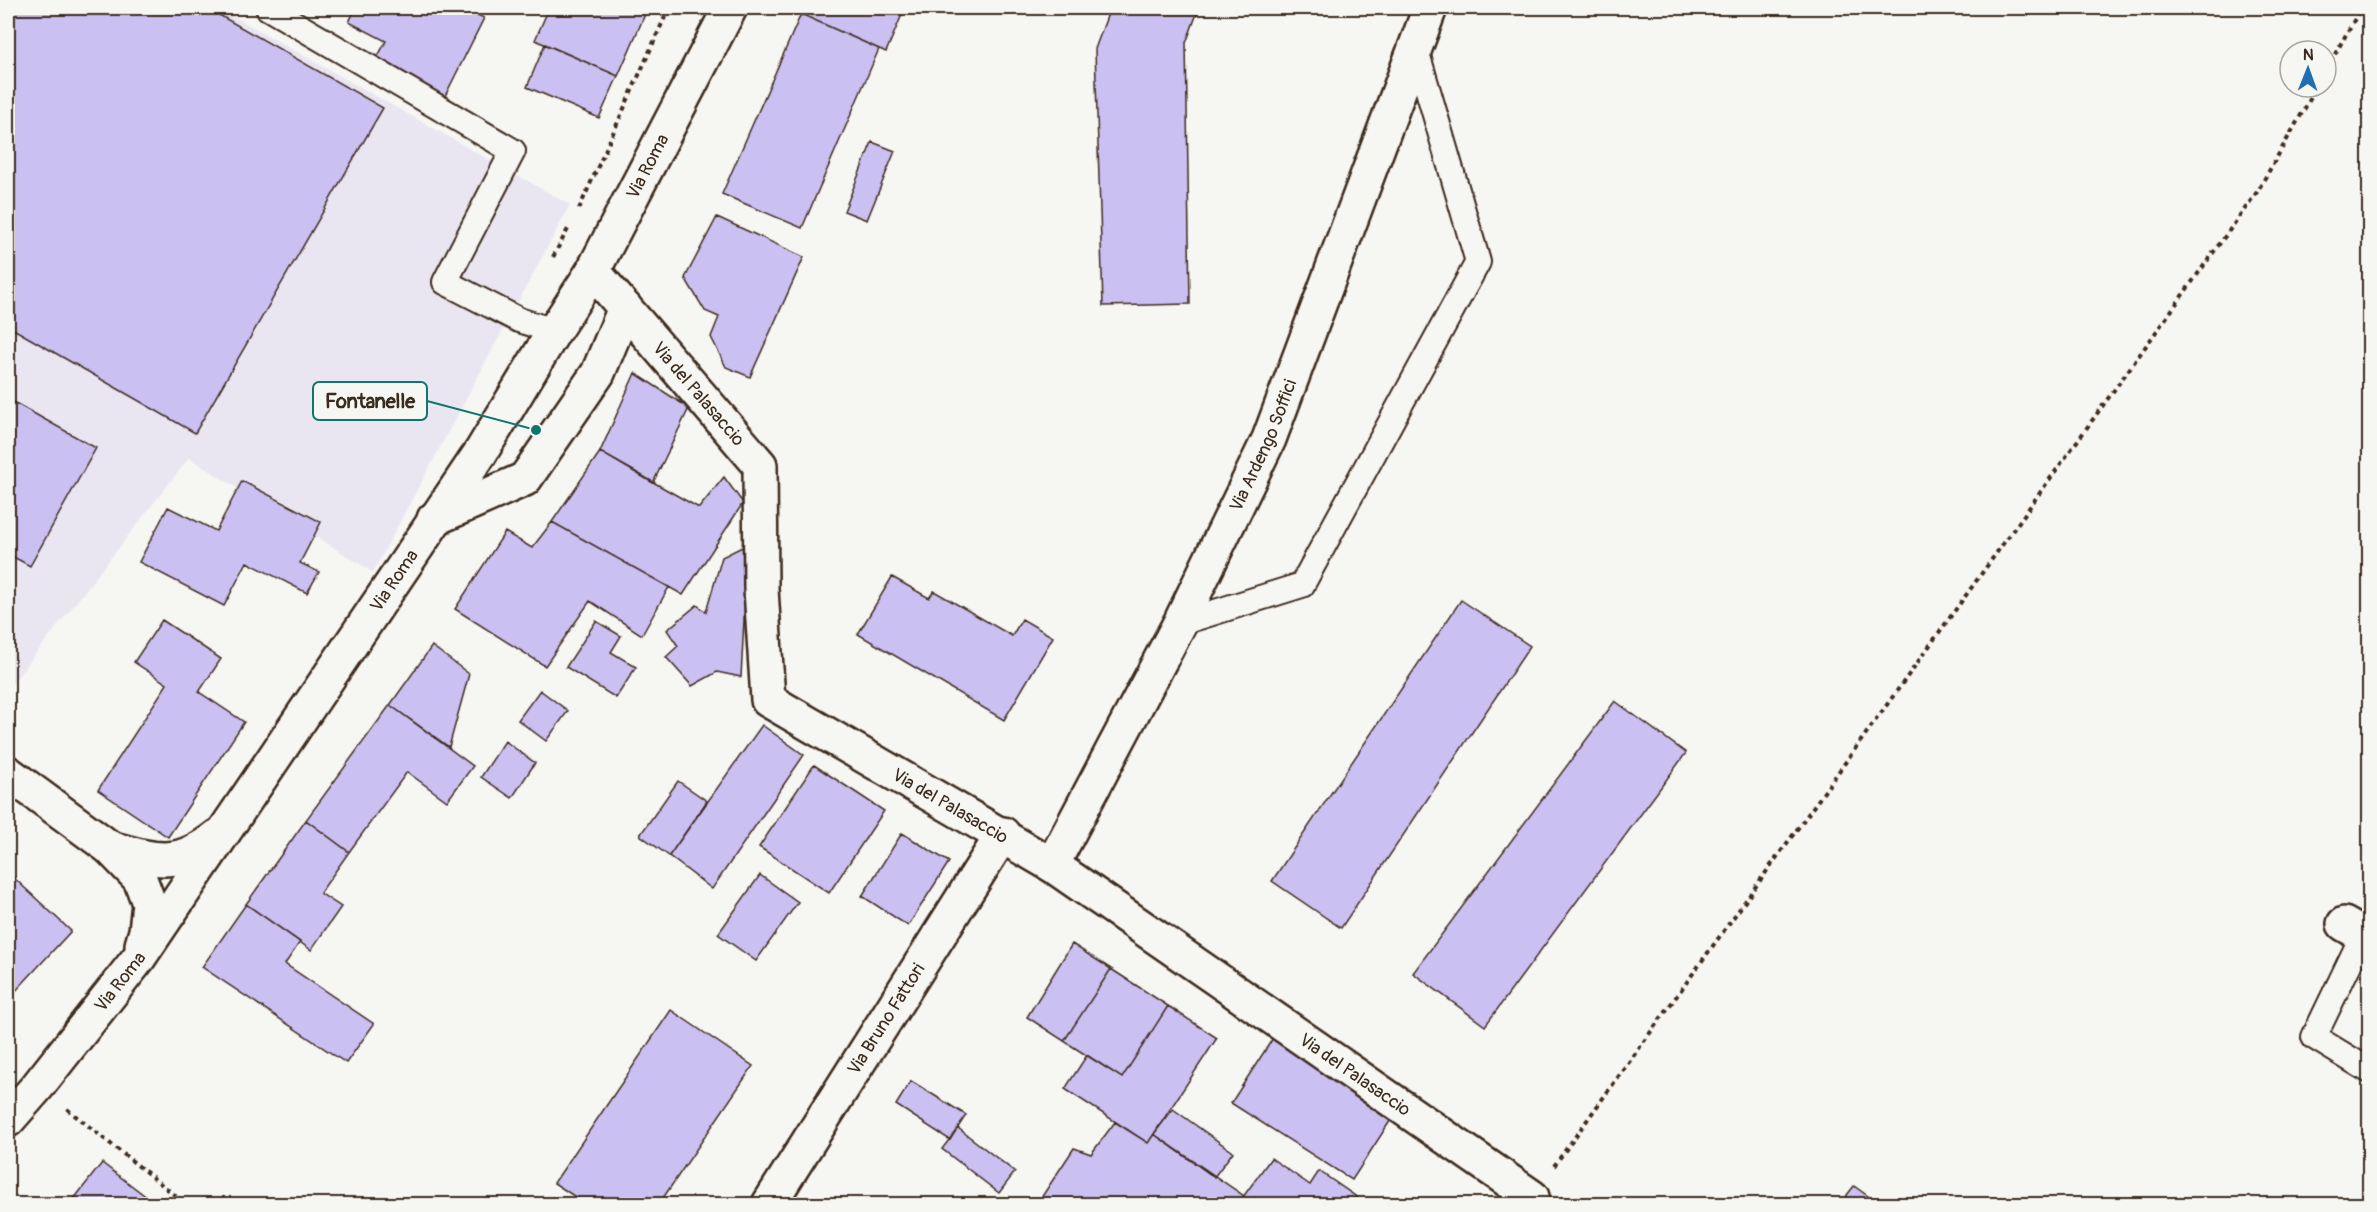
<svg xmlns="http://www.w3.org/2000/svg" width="2377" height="1212" viewBox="0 0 2377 1212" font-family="Pangolin,sans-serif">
	<rect width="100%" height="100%" fill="#f6f6f2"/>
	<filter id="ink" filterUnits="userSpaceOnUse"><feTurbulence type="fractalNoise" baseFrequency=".0167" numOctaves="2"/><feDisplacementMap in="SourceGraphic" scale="12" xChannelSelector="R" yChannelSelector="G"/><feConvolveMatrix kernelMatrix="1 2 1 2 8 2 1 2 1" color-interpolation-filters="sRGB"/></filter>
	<g filter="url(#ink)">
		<!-- built -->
		<path fill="#e9e6f2" d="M8,8H219L570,205L373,572L189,458L8,689Z"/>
		<!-- building -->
		<path fill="#cbc0f2" stroke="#3b2a1e" stroke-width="1.5" d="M8,8H207L383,108L195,433L8,326Z
			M356,8H463L484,18L444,98L374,64L386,41L349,22Z
			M549,8H635L646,12L618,76L535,40Z
			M804,8H898L904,10L886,52L801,14Z
			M1110,8H1199L1186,43L1190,304L1103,306L1095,49Z
			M801,14L879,49L802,228L722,194Z
			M545,44L618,76L599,118L527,87Z
			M872,142L895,151L867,220L844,211Z
			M717,217L804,257L750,377L726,367L711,337L719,317L705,311L685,278Z
			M635,373L689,408L653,483L600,452Z
			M8,399L96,448L30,566L8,554Z
			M600,452L699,508L724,477L743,503L683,595L552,522Z
			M242,481L321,522L300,563L319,572L307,593L247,562L224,606L139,562L168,507L216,531Z
			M552,522L669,587L642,635L590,601L545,666L455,609L505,532L532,548Z
			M748,544L741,677L717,672L692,686L666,657L678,646L667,630L697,605L706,612L722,557Z
			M892,577L929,598L934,591L1012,636L1022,619L1053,637L1004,720L858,634Z
			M1461,600L1530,646L1341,928L1272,881Z
			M162,620L221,659L199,692L244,722L168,837L98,790L167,684L134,662Z
			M596,621L621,636L611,652L636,667L616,698L566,667Z
			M432,646L469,674L449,747L390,705Z
			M540,690L568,711L546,741L518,720Z
			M1615,701L1686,753L1485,1026L1413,973Z
			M390,705L473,766L447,801L407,772L349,852L306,820Z
			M762,725L804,755L712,889L669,856Z
			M505,741L535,763L512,798L481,777Z
			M814,765L884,811L829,893L759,847Z
			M678,781L707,801L669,856L640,835Z
			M306,820L349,852L320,893L341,907L311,950L246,904Z
			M902,833L949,862L908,926L862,896Z
			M760,875L798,902L756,961L718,934Z
			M13,877L71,931L12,995L8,991V883Z
			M246,904L300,942L285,964L374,1024L346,1063L202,967Z
			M1072,944L1111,969L1064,1041L1027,1017Z
			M1111,969L1168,1006L1122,1078L1064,1041Z
			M1168,1006L1217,1038L1148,1143L1065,1089L1087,1055L1122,1078Z
			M671,1010L753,1066L659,1204H586L554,1183Z
			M1273,1038L1394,1115L1352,1180L1231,1103Z
			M911,1081L966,1115L950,1140L896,1105Z
			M1173,1109L1233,1152L1214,1177L1154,1134Z
			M1115,1122L1148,1143L1154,1134L1244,1196L1238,1204H1037L1074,1148L1091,1154Z
			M958,1128L1015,1172L999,1193L942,1149Z
			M1271,1158L1310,1185L1319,1171L1358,1198L1353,1204H1238Z
			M102,1163L156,1204H70Z
			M1854,1186L1879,1204H1840Z"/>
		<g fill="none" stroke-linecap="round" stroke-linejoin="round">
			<!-- service casing -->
			<g stroke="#3b2a1e" stroke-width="28">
				<path id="service" d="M268,8L513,151L445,282L519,320L554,331
					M1180,623L1302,585L1478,262L1415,46
					M2363,935L2314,1037L2370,1071"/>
			</g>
			<!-- minor casing -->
			<g stroke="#3b2a1e" stroke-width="38">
				<g id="minor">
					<path id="s1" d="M593,271L760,465L761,589L768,700L1052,865L1532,1197"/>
					<path d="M434,519L525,479L598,373L625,308"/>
					<path id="s2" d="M1052,865L1180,623L1269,439L1430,8"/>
					<path d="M2344,924L2370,939"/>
					<path id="s3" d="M769,1204L1003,834"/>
				</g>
			</g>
			<!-- secondary casing -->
			<g stroke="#3b2a1e" stroke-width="38">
				<g id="secondary">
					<path d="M8,773L110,848L140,879L149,903L146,931L142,945"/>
					<path d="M110,848C157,861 178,868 218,836"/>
					<path id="s4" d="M8,1120L37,1087L138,959L481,452L554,331L593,271L730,8"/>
				</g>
			</g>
			<!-- path -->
			<path stroke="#3b2a1e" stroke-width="4" stroke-dasharray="4.5 4.5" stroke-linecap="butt" d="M2326,70L2361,8
				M579,209L669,8
				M553,257L568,229
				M67,1109L186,1204
				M1554,1166L2257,192L2317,87"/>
			<!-- service -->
			<use href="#service" stroke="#f6f6f2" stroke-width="24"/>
			<!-- minor -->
			<use href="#minor" stroke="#f6f6f2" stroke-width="33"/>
			<!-- secondary -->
			<use href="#secondary" stroke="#f6f6f2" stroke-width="33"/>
		</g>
	</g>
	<g text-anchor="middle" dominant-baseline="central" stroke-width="6" stroke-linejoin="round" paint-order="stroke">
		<!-- street labels -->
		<g font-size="18" fill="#3b2a1e" stroke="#f6f6f2">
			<text stroke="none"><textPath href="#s4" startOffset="1150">Via Roma</textPath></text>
			<text stroke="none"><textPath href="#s1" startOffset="162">Via del Palasaccio</textPath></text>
			<text stroke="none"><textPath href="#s2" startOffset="470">Via Ardengo Soffici</textPath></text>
			<text stroke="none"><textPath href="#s4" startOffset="664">Via Roma</textPath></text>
			<text stroke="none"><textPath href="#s1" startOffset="702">Via del Palasaccio</textPath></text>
			<text stroke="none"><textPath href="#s4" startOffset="178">Via Roma</textPath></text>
			<text stroke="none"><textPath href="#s3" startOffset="219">Via Bruno Fattori</textPath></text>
			<text stroke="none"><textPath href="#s1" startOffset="1188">Via del Palasaccio</textPath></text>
		</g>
	</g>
	<!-- callouts -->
	<path fill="none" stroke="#0f766e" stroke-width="2" d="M536 430L427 401"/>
	<circle fill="#0f766e" stroke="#f6f6f2" stroke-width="2" cx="536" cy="430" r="6"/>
	<rect fill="#f6f6f2" stroke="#0f766e" stroke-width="2" x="313" y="382" width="114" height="38" rx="6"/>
	<g font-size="20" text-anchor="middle" font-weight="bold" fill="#3b2a1e">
		<text x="370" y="408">Fontanelle</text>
	</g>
	<!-- margin -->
	<rect width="2377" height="1212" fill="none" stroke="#f6f6f2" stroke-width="30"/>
	<rect x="15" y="15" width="2347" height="1182" fill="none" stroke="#3b2a1e" stroke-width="2" filter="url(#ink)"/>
	<!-- north arrow -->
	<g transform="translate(2308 69) rotate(1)"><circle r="28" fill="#f6f6f2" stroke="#aba49d" stroke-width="1.5"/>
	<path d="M0-4.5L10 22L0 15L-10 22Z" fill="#1f6fb2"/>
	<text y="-9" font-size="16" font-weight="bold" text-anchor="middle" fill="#3b2a1e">N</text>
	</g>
</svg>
